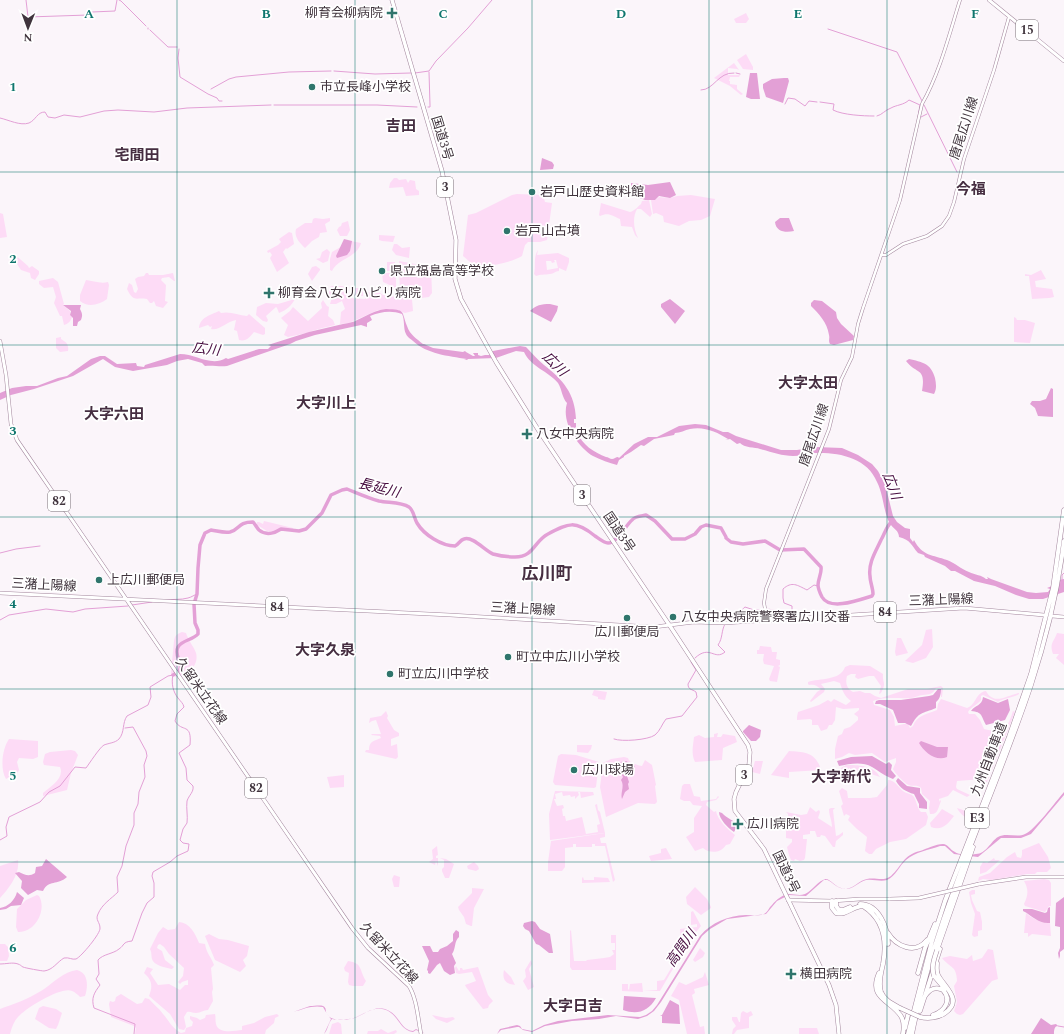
<svg xmlns="http://www.w3.org/2000/svg" width="1064" height="1034" viewBox="0 0 1064 1034" font-family="Spectral,'Noto Sans JP',serif">
	<rect width="100%" height="100%" fill="#fbf5fa"/>
	<!-- green -->
	<path fill="#fddbf6" fill-rule="evenodd" d="M746,13L749,19L746,23H736L734,19Z
		M746,54L753,67V70L743,69L737,60Z
		M734,63L739,70L737,69L728,68V73L740,74L728,73V75H740L739,77H730L729,81H730V84L737,85V89L743,94L741,95L730,86L714,78Z
		M394,178H397L399,180L406,179L408,183L410,180L415,181L416,189L419,191V195L406,196L403,187L389,188L390,183Z
		M517,194L543,195L545,202L552,203L547,240L540,242H528L525,245L522,256C512,262 488,268 476,265C471,264 467,259 463,256L468,215L476,213L512,195Z
		M691,195L715,199L710,216L701,220L689,221L679,226L664,222L663,216L656,213L653,214L651,200H655L659,197L670,198L677,196Z
		M649,200L652,214L650,217L641,209H637C632,218 634,230 638,238L635,235L632,227L621,226L620,219C612,216 609,212 600,216L599,215L601,203L630,212C635,211 638,206 641,204L642,201Z
		M0,213L3,214L7,237L0,238Z
		M315,218L323,219L330,218V221L325,224L327,232L320,233L319,237L312,241L305,248C299,242 294,237 296,229L305,223H312L313,219Z
		M348,221L350,230L347,236H340L337,230L339,227L341,226L342,223Z
		M289,232L292,233L294,244L287,249L286,248L283,252L289,263L277,272L270,258L272,255L270,252L268,253L267,251L278,245L281,242L279,239Z
		M379,235L395,236L393,242L382,241L379,240Z
		M351,241L361,243C357,258 338,258 332,271L330,270V259L332,252Z
		M394,244H397L402,248L410,247L409,258L396,255L392,250Z
		M327,249L330,252L328,261L323,263L316,259L320,258L322,252Z
		M538,250L537,255L558,253L569,258V262L566,271L559,268V271C555,271 554,274 550,274C544,275 541,274 536,276L534,274C536,266 533,257 538,250ZM554,260H556L558,268L547,270L546,261H551L552,263L555,262Z
		M13,253L28,266L29,268L32,266L39,271V274L35,280L31,278L30,273L21,270L15,261Z
		M399,261L431,267L432,293L429,297L421,298L420,296H413L412,294H400Z
		M387,262H395L396,271H387Z
		M316,266L320,269V270L312,281L308,274L312,267Z
		M1041,270L1046,279L1035,281L1036,287L1052,289L1054,297L1049,298L1032,299L1029,276H1025V274L1031,275Z
		M146,273H148L149,275H163L173,273L175,281H174L169,277L162,278L161,280L166,285L165,301L168,302L163,308L156,306L154,301L152,303H150L147,299C135,297 134,303 127,289L129,283L132,285L134,292L136,293L138,289L135,279L138,277L144,276Z
		M382,273H396V287H398V290L393,289L394,287L383,282Z
		M53,278L58,282L64,304L63,305L70,311V315L72,317C71,321 68,324 64,325L62,316H60L54,303L56,297L53,287L44,288L39,284V281Z
		M86,280C93,281 101,284 108,282L109,285L107,299C99,305 88,308 80,301V295Z
		M332,286H342L347,288V298L365,299L366,292L380,293L383,295C392,297 402,297 412,299L413,311L405,313L397,310H378L349,323L340,324L341,312L345,309L342,301L336,304H330L332,297H328L330,287Z
		M355,288H363V296H354Z
		M295,299C291,306 287,310 279,313L277,308L276,307L266,316L268,320L267,322L263,321L256,315L257,307L266,303L278,304Z
		M323,300L327,306L329,307L328,316L333,320L335,325C327,327 313,330 307,333L288,337L284,335L288,325L281,318L290,311L293,307L308,321L322,308L321,303Z
		M219,311L221,313C230,311 238,315 247,316L249,314L265,328V334L263,335L254,332C250,337 246,342 239,340L237,331L234,330L236,320C228,321 219,331 211,329L212,326L210,327L208,325L199,328C200,317 211,315 219,311Z
		M1014,317L1016,318L1017,320H1025L1035,323L1030,343L1014,342Z
		M61,337V339C66,342 69,344 68,351L60,352L56,348V338Z
		M264,521L293,528V529L282,528L275,531H267L257,525V522H259L263,524Z
		M932,629L933,647L926,658L913,663L905,661L922,645L926,630Z
		M182,632L186,633C188,640 194,647 196,653C200,666 183,683 171,675V672L174,641C175,635 177,634 182,632Z
		M1057,633L1064,634V665L1056,658L1059,654H1053C1049,643 1054,642 1057,633Z
		M897,638H901L908,653L896,656L895,652Z
		M760,646L771,647L772,652H777L776,659L780,660V665L778,666L780,667L777,682L770,681L769,679L774,666L764,664L763,660L764,654H757V650H759Z
		M850,665L870,666L883,674C882,683 887,682 881,693L879,694L881,686L874,676H869L858,679L855,677L856,674H851L847,676C845,683 847,689 853,692L860,691L865,693H870L875,696L881,698L908,689H927L941,686L943,688L942,697H941V688H936C932,695 930,694 923,695C919,695 915,698 911,698C899,699 885,696 873,701L874,705L890,710L894,717L895,726L904,724H908L910,728L913,726C917,715 927,714 937,710L938,704L941,699L967,708C976,705 976,692 986,691C994,706 1007,695 1019,693V694C1013,698 1005,698 998,702L983,695L981,696V700C977,705 971,707 968,712L969,714H975L980,720L984,729C1003,734 1008,728 1013,711L1015,712L987,782L984,783L982,779L957,781L956,787L957,789L970,795L967,797L953,790L948,796L939,799V802L940,800L941,801C938,808 938,815 930,814L929,808L930,801L922,794L921,788C917,784 914,787 909,785C905,784 894,772 893,769L896,762V758L885,762L872,753L855,755L849,753L842,757L835,759V749L838,736L842,734L844,729L850,727L858,720V717L854,714L859,710V708L843,709L836,707L835,720L832,725H829L827,729L821,731L818,725H812V720L810,719L797,720V717L798,712L819,705L828,700L831,702L834,699L846,705L851,701C845,697 842,690 840,683L834,681L821,684L825,689L824,692L811,702L810,701L817,692L820,690L821,689C816,685 814,684 809,685L808,684V682C820,678 840,681 845,667Z
		M594,690L607,692L605,700L598,699V697L592,695Z
		M386,711L388,716L387,718L394,730L399,733V736L391,739V746L397,744L398,757L396,759L365,752L366,750H369C369,741 374,741 381,738L380,736L371,735L372,734H381L376,720L372,721L369,723L370,718L381,716Z
		M718,733L717,737H721L723,734L735,736L737,742L723,748L722,760L695,762C691,754 693,746 694,737L699,735L705,738L714,737V734Z
		M9,739L38,741V757L33,759L19,758L17,762L19,770L18,772L6,779C0,769 2,749 9,739Z
		M577,745H592L591,749L588,753L577,752Z
		M71,750L75,751L78,755L71,773L67,790L43,796V793C50,787 65,778 60,767L44,765L43,762L45,754L50,752Z
		M789,751C804,752 816,752 821,770L789,772V778L771,775Z
		M561,754L576,755L599,762L596,787L594,788L555,785L553,782L558,756Z
		M624,757L628,758C629,763 637,765 642,766L645,760L652,765L656,785L655,786L657,802L655,804L638,803L606,817L600,787L603,763L611,759Z
		M755,761H763L760,774L752,772Z
		M846,765C857,765 874,765 880,777L862,771L859,776L853,778L850,775V768L843,772L841,771V768Z
		M344,775V787L330,788L327,777Z
		M888,780C895,780 898,787 903,791C907,794 911,793 914,797C917,802 917,808 921,812H926L928,817L926,825L906,839L890,842L876,849L872,854H869L865,851L867,837L857,829L848,820L850,816L846,814L844,816L841,806L843,804L839,791L842,788L847,791L848,798H870L877,797L887,785Z
		M684,784H690L694,796L700,797L701,801L716,799L718,796L719,797L716,800L707,802L706,805L714,812L716,811C717,819 728,830 735,835L730,844L726,845C721,853 710,854 703,848L695,851L686,837L694,832V818L702,806L693,805L690,801H684L680,799L682,786Z
		M555,791L593,792L594,795L581,798L580,792H578L579,795L575,799V796L571,797L570,795L563,796L562,792L555,794L556,799H554L557,806L563,805L564,808L562,809L563,816H565L566,821L582,817L586,834L598,832L597,825L600,824L595,805L597,804L598,810L600,812L605,833L550,840L549,814Z
		M810,807L816,812L819,810L820,812L818,818L832,827C832,820 829,816 829,809L831,808H835L833,810L836,836L839,835L843,832V835L836,841L835,847H833L825,836L821,835L820,837H817L815,831H810V834L803,835V839H807L805,858L804,860L800,861L795,859L794,861L791,860L789,855L787,847L792,842V839L786,838V830H790L788,814L786,812L801,815L807,814Z
		M957,808C963,810 970,812 973,818L972,819C965,818 960,814 957,808Z
		M942,809L954,816C948,824 942,831 931,827L930,823C934,818 939,814 942,809Z
		M605,833V837L600,838L601,843H606L615,880L613,882L605,846H595V844H592V847H576V844H573V847L565,848V867L562,871H548V862L551,841Z
		M1039,843L1048,857L1051,868L1047,872H1037L1035,874H1027L992,880L983,879L978,881L979,877L990,873L1007,857L1015,852L1017,857L1021,858L1022,855V850Z
		M437,846L438,855L436,856V858H438V866L436,861L435,865L429,862L433,859L432,850Z
		M666,848L672,859L651,861L649,856L661,853V849Z
		M440,858L446,859L454,864L449,878H445L442,871V869L444,867V860Z
		M994,858L995,860H1000L986,872L980,874V867L983,862L987,863Z
		M18,860C20,874 9,888 0,898V866Z
		M474,862L478,866L479,869L476,871L468,869L467,866Z
		M394,875L400,877L399,887H394L392,879Z
		M583,877L584,880H594V877L608,878L610,882L582,883V878Z
		M1044,879L1049,880L1051,883V906H1049L1045,912L1025,906L1024,904C1028,895 1029,890 1024,881Z
		M695,887L707,899L711,907V908L701,915L687,904L686,897Z
		M472,888L484,889L474,908L472,926H471L466,924L464,917L459,910L458,907L472,893Z
		M972,890H975V894L971,895L972,900L977,911L980,912L982,922V930L978,931V936L974,937L972,935L975,914L971,903L969,892Z
		M37,895L39,896C47,909 36,933 18,932L16,927L17,909L26,900Z
		M693,911L701,926L691,938L660,991H643L657,990V981L664,980L682,950L680,929L697,927V924L691,925V912Z
		M1026,913C1033,919 1041,923 1050,923L1051,936L1032,934L1028,937V933H1024Z
		M179,922C190,923 195,933 199,943L205,944C207,955 211,956 214,965L211,968L213,989L212,992L213,1001L208,1010C203,1010 201,1013 196,1013C192,1013 191,1011 187,1012L184,1017L186,1027L184,1030L179,1029L170,1014L149,996C153,986 152,980 144,973L147,967L153,969L150,973L158,985L169,984L180,990L185,985H188V980L182,982L180,984L178,982L183,976L184,968L169,954L164,947L160,944L158,945L157,948L162,951L165,960L174,967L172,969C166,968 153,965 152,959C151,955 152,953 150,949L158,933L163,927L168,930L175,929Z
		M571,930L574,961H586L587,960L604,958L610,957L614,954L612,950H615V943H611V935H616V970H572L570,967V931Z
		M209,934L219,939L228,940L249,946L247,956L243,960L246,966L240,972L215,960L205,936Z
		M0,944H5L8,947L9,956L7,961H0Z
		M700,948L705,953L703,957L695,962L693,960Z
		M988,949L993,950L998,979L992,981L963,1014L960,1015L957,1014L954,1011L957,1002L954,986L957,981C956,965 951,969 942,958L950,956L967,959L972,955L973,961L982,958Z
		M531,960L532,964L529,969L534,987L528,990L523,981L526,977L525,970Z
		M348,961C363,963 359,970 366,981L363,986H353L349,985L348,982L349,973L345,971L344,968Z
		M456,966L459,971L460,970V968H462L463,970L478,967L488,995L493,1001L489,1005L488,1008L483,1009L466,987L465,985L476,981L472,972L459,974L456,973L455,968Z
		M77,970C89,973 88,987 85,996L80,997C78,995 75,992 72,991C62,986 28,1007 20,1015C14,1020 12,1027 10,1034H0V1009C14,1004 28,999 41,991C52,984 64,971 77,970Z
		M504,970L511,977L515,985C505,984 502,979 504,970Z
		M705,972L709,985L694,989L695,993L692,995L700,1027L704,1026L705,1034H687L679,1000L671,996L679,982L686,985L703,977Z
		M642,983L643,992L622,991V984H628V989L629,990L630,984Z
		M121,994L137,1004L142,1003L145,998L149,999C153,1004 159,1008 163,1014C170,1022 171,1027 181,1033L185,1032L186,1028L192,1026L193,1022L190,1019V1016L197,1018L200,1020L205,1018L206,1015L215,1014C216,1017 215,1021 216,1024C218,1034 234,1031 242,1030V1026L254,1023L265,1017L277,1014L279,1016L275,1018L274,1023L266,1030L265,1034H135L136,1028L134,1026L111,1017L109,1004L110,1001L113,1002L115,1001L116,997Z
		M43,1006L56,1009L62,1013L58,1025L56,1029L49,1028L35,1019L39,1008Z
		M743,1011L747,1013L751,1011L753,1015L749,1017V1028L737,1030L734,1034H732L733,1029L736,1026L732,1020V1017H737L739,1022H740L741,1013Z
		M432,1015L446,1018L453,1017L455,1019L447,1023L436,1019Z
		M338,1022L341,1024L342,1034H329L332,1024Z
		M799,1028H817L819,1034H799Z
		M381,1029L388,1033L396,1030L397,1032L394,1034H367L368,1031H378Z"/>
	<!-- water -->
	<path fill="#e3a0d6" d="M750,73H757L760,99H751L746,97Z
		M784,78H788L789,81L783,103L766,97L763,88V84L772,79Z
		M542,158L552,162L554,165L553,169L540,170Z
		M670,182L676,195L670,198L659,196L655,200H645L632,195L631,193V183L648,185Z
		M780,218H789L794,231C786,233 776,232 775,222Z
		M344,239L352,241L350,251L347,255L337,258L336,256Z
		M670,299L685,311L675,324L661,307V304Z
		M814,300L822,301L836,312L837,318L841,324L854,336L853,340L834,345L830,344C828,340 830,339 829,335C827,322 819,314 811,306V303Z
		M550,304L558,306L557,311L551,322L530,311C536,305 541,304 550,304Z
		M63,305H81L80,309C82,313 83,315 81,320L78,322L77,326H73V318L70,315L71,311Z
		M386,309C406,310 401,310 407,326C410,335 417,339 423,344H424L433,348L463,352L465,351L466,352L473,356H475L473,353H478V355L481,356L485,355H490L493,351L520,346L526,347C532,353 538,360 544,365C563,380 575,393 576,419H574V423H576V427L574,429V431L578,433C581,444 595,453 606,457C608,457 610,459 612,459C614,459 616,457 618,457L619,458L634,444L648,437H657L679,426L695,424L706,425L723,432H728L736,436L781,450H797L816,447L842,448L858,455L872,464L878,471L885,484L893,516L897,522L905,528L910,529V538L913,542L914,540C922,556 933,555 947,560C955,563 961,569 969,572C975,575 982,575 986,579H988L987,577L991,579L1027,592L1036,593L1048,592L1050,589L1047,588L1052,586L1059,580L1064,579V592L1043,599H1029L1016,595L995,586L974,581L955,571H951L945,566L925,557L924,555L918,553C911,545 911,540 899,537C899,531 894,529 891,525C889,523 887,517 886,514C883,503 882,492 877,482C867,457 838,452 814,453C807,454 800,456 793,456C782,456 771,452 760,449C755,447 744,448 740,443L737,444L730,439L725,440L728,439C717,432 704,426 690,429C685,430 680,433 675,433L674,435L654,439L644,446L641,445L631,452L624,456V457L619,460L617,465C609,463 601,460 593,456C577,446 561,422 567,403C562,398 562,389 558,383C548,371 531,367 524,352L516,351L496,358L468,359L467,360H464L467,359C448,356 427,354 413,341C411,339 407,337 406,334C403,328 405,320 402,314C391,310 380,312 370,316L372,320L367,323V327L361,325L315,335L296,341L290,344L227,366C219,367 213,365 205,366L202,363L188,359L177,361L167,365L133,371L115,367L103,359L73,376L34,389L11,395L0,400V393L12,388L26,386H37L58,378L67,376L91,359L100,356H105L117,364L136,363L137,366L144,367L145,365L180,354C196,354 211,367 226,358L228,359L259,349H268L271,346L268,345L309,332L343,324C359,323 370,310 386,309Z
		M909,359C922,362 931,363 935,378C936,383 937,389 934,394L922,391C926,367 917,375 906,361Z
		M1051,388L1053,389V417L1038,416L1035,408L1030,404L1032,401H1040L1046,399Z
		M938,689H941C941,694 940,699 936,702V708C922,714 919,711 911,726L905,723H898L893,710L880,704H875L876,701L879,700H901L929,696L933,695Z
		M983,697L998,703L1008,699L1010,710L1005,720L986,725C981,716 983,712 971,711C975,705 982,706 983,697Z
		M749,725L761,730L760,737L756,741H751L743,732V731Z
		M921,741L937,747H948L947,757C936,762 924,752 919,743Z
		M872,756L886,764L889,762L892,765L891,770L896,776L893,779C885,776 880,772 872,767C862,761 849,764 839,766L837,761L851,757Z
		M626,761L635,766L633,771L629,770L627,776L629,782L628,784L629,789L625,792L622,799C620,793 625,786 621,780L623,777L619,770L615,768V763Z
		M898,778L907,786L920,788V793L927,802V809L919,808V804L914,794C906,792 900,788 896,781Z
		M1064,792V795L1031,834L1021,838H1001L978,857L954,854L945,846H940C929,850 915,852 906,860C899,866 896,876 887,880C880,882 874,879 866,880C858,882 853,890 844,889C836,888 832,881 825,879L806,896L789,895L777,901L766,914L727,919L710,929L702,936L661,1002L654,1011L647,1016L638,1019L616,1016L599,1019L572,1021L545,1026L532,1032L523,1030L519,1027H517L501,1030L497,1034L500,1029L517,1025L520,1026L522,1029L532,1031L544,1025L558,1021L608,1015L640,1017L646,1015L652,1011L657,1005L700,936C712,922 727,916 746,915C751,915 757,916 761,915C768,914 768,908 772,905C776,900 783,894 789,894C795,894 799,896 805,894C814,890 817,880 827,879C833,882 838,889 846,889C854,888 860,880 867,879C876,877 883,882 891,876C902,866 903,855 920,851C926,849 936,844 943,844C948,844 950,850 955,852C959,855 970,855 976,854C986,854 991,841 998,837C1006,832 1017,838 1025,834C1035,830 1056,801 1064,792Z
		M719,812L722,813C727,819 736,820 737,827L734,832C728,828 719,819 719,812Z
		M46,859L67,877C57,886 49,879 43,891L37,890L28,895L21,888L22,881L15,873L19,872C25,875 29,877 35,873L36,867L42,866Z
		M17,892L24,898L21,905L11,906L6,909L0,910V908C8,907 15,900 17,892Z
		M1064,897V949L1060,952V956L1059,959L1058,953L1060,948V927L1055,926L1056,903Z
		M1050,907V923C1038,924 1033,916 1023,911V909H1032L1045,913L1047,912L1048,908Z
		M532,921L535,922L540,929L550,934L553,953H549L539,945L536,944L529,931L525,929L523,926L524,923Z
		M456,930L459,932V937C454,941 456,949 452,954L456,963L454,966L455,973L450,975L444,971L440,963L437,965L434,969L430,974L428,973V971L427,970L429,961L422,946H430L433,952H438L440,949L447,946L453,941V934Z
		M624,996L656,998C648,1012 637,1015 623,1010Z
		M670,1000L679,1005L680,1024L662,1023V1016L660,1015H662Z
		M310,1006C314,1006 320,1005 323,1006C327,1008 325,1011 327,1014C331,1021 340,1019 347,1019C360,1020 370,1005 385,1009C400,1014 400,1030 413,1031L416,1029L426,1034L416,1030L413,1032C398,1030 399,1012 382,1009C370,1007 361,1017 350,1019C346,1020 344,1019 341,1019C337,1019 335,1020 332,1019C328,1023 328,1030 324,1034L331,1019L327,1014L323,1007C312,1005 304,1009 293,1012Z
		M1041,1018L1051,1025L1056,1024L1058,1026C1054,1026 1054,1031 1054,1034H1031Z"/>
	<g fill="none" stroke-linecap="round" stroke-linejoin="round">
		<!-- stream -->
		<path stroke="#e3a0d6" stroke-width="1" d="M26,0L28,17L88,15
			M119,0L121,1L146,26
			M91,14L92,12L115,11L117,0
			M148,28V29
			M828,29L897,52L922,101
			M150,30L168,47H177
			M179,49L178,58L180,77L208,94L217,98L219,101H222
			M334,71L375,74L411,73
			M415,73L429,71L436,61L468,28L492,0
			M736,73L740,74
			M211,89L229,79L236,77L289,72L331,71
			M701,90C714,90 718,72 734,73
			M820,102L834,104L833,110C843,115 863,116 874,116
			M785,104L788,98L795,99L805,106L809,101L817,102
			M274,105H377L417,107
			M924,105L957,172
			M428,107H430V105L429,72
			M877,116C882,115 885,110 891,108C896,105 904,105 909,100L920,105L918,117
			M921,117L927,114
			M0,118C9,120 20,126 29,123C36,120 37,112 45,112L48,117L55,118L64,115L80,117L104,111L118,110L154,112L187,108L271,105
			M0,553L16,549L40,546
			M1062,580V575L1064,573
			M165,600C173,599 181,600 188,598C192,597 194,595 197,594
			M132,605L152,602
			M767,609L788,612L792,610V606L784,603L783,598V589C792,581 797,585 807,590L814,585L818,586
			M0,620L9,615L46,609L73,612L85,609L128,606
			M725,621L726,619C741,621 736,614 745,607L754,610H764
			M695,658C710,644 714,661 725,652L718,645C723,638 721,631 725,624
			M614,739C622,742 648,740 655,735C660,731 662,724 666,719L682,716L697,697L696,692C692,689 688,690 688,684L696,670L691,662
			M0,840L7,836L6,827L9,817L40,802L49,792L60,786L75,767L86,768C89,764 100,747 104,745C109,743 115,743 119,739C125,732 122,723 127,716L148,705L151,697L150,687L168,676L173,675C171,683 173,692 178,698C181,702 183,703 184,707L177,714L175,721C182,733 192,722 190,745L179,753L186,768L187,780L193,786C194,792 189,795 187,801C186,808 188,816 187,823L183,829L180,840L183,843L189,844L188,851L177,856L170,862L153,872L152,876L154,883V897L147,903L142,913L132,941C122,942 125,945 119,949C113,954 103,954 98,960L99,974L96,979L100,985C94,993 91,998 94,1008L135,1024L134,1034
			M0,964C6,964 13,962 18,964C23,966 19,965 23,967C25,968 42,971 44,971C53,970 57,962 64,958C69,957 72,960 76,959C81,957 101,933 100,928C100,922 95,920 98,914C102,904 111,899 118,892L117,877L122,866L126,846L134,825V813L138,804L139,792L145,777L144,765L147,756L146,751L133,727L125,728
			M1058,1026L1064,1027"/>
		<!-- river -->
		<path stroke="#e3a0d6" stroke-width="3.5" d="M173,675C190,667 172,658 178,647C182,640 193,640 198,634V630L195,623L194,604L197,594L198,568L200,545L205,533L211,530C218,531 223,533 230,532C241,529 237,522 253,522C255,524 257,528 259,530C266,536 275,533 281,529L299,531L306,529L322,513L331,495L342,490L347,489C357,493 368,498 379,501C388,503 401,502 409,507C414,511 414,518 417,523C424,535 442,546 455,546C459,544 460,540 464,539C473,536 485,551 493,554C500,556 508,557 515,557C534,557 534,541 548,534C569,523 575,520 595,536C598,538 604,543 608,543C617,543 626,525 632,520C635,516 642,516 646,515L655,521L672,539H685L695,534L701,527L706,525L721,528L726,537V538L731,542L743,544L765,541L780,550L804,549L821,567C822,573 818,579 818,585C818,589 820,593 822,597C830,611 859,600 872,596L873,594C873,588 870,582 870,576C868,563 876,551 881,540C885,533 886,527 892,521"/>
		<!-- secondary casing -->
		<g stroke="#a3879d" stroke-width="3.5">
			<path id="secondary" d="M881,255H886L903,244L927,236L942,226L949,216L954,202L964,159L994,70L1009,17
				M767,620L764,603L766,589L829,429L841,380L852,357L858,324L863,308L900,200L922,104C940,72 949,35 960,0"/>
		</g>
		<!-- primary casing -->
		<g stroke="#a3879d" stroke-width="4">
			<path id="primary" d="M989,0L1064,61
				M0,341L6,375L11,424L17,440L352,928L368,948L409,986C417,999 418,1019 421,1034
				M0,593L450,615L654,627L694,622L724,623L964,608L1044,615
				M1052,616L1064,617
				M979,884L1026,877H1064
				M788,900L832,901L860,899H890"/>
		</g>
		<!-- trunk casing -->
		<g stroke="#a3879d" stroke-width="4.5">
			<path id="trunk" d="M392,0L442,171L456,240L455,279L461,299L496,362L539,431L670,626L748,745L750,752L749,765L736,792L734,799L735,811L764,849L829,985L836,1005L839,1034"/>
		</g>
		<!-- motorway casing -->
		<g stroke="#a3879d" stroke-width="5">
			<path id="motorway" d="M832,901V908L836,913C846,916 853,906 863,906C884,919 887,942 883,964C881,973 878,983 881,992C884,1000 893,1004 900,1008
				M836,901V906L839,910H843L850,907
				M860,904C879,904 888,928 888,944
				M888,933C896,946 915,955 927,940
				M937,950L973,847
				M879,973C867,1000 894,1001 902,1018C904,1023 904,1028 903,1034
				M918,973L925,948L935,924
				M934,976L945,989
				M925,996C930,989 935,986 943,990C952,1000 945,1011 933,1015
				M920,1011L940,949
				M920,1017C928,1019 938,1018 945,1013C964,1000 944,987 938,975C936,971 937,967 937,963
				M905,1028L908,1015
				M908,1034L932,941L945,901L1009,737L1031,674L1053,588L1064,510
				M912,1034C936,913 992,802 1031,685C1046,639 1058,590 1064,541"/>
		</g>
		<!-- secondary -->
		<use href="#secondary" stroke="#fff" stroke-width="2.5"/>
		<!-- primary -->
		<use href="#primary" stroke="#fff" stroke-width="3"/>
		<!-- trunk -->
		<use href="#trunk" stroke="#fff" stroke-width="3.5"/>
		<!-- motorway -->
		<use href="#motorway" stroke="#fff" stroke-width="4"/>
		<!-- primary-bridge casing -->
		<g stroke="#a3879d" stroke-width="4" stroke-linecap="butt">
			<path id="primary-bridge" d="M890,899L919,898L979,884"/>
		</g>
		<!-- motorway-bridge casing -->
		<g stroke="#a3879d" stroke-width="5" stroke-linecap="butt">
			<path id="motorway-bridge" d="M934,976C931,967 934,959 937,950
				M900,1008L920,1017"/>
		</g>
		<!-- primary-bridge -->
		<use href="#primary-bridge" stroke="#fff" stroke-width="3"/>
		<!-- motorway-bridge -->
		<use href="#motorway-bridge" stroke="#fff" stroke-width="4"/>
	</g>
	<!-- grid -->
	<path fill="none" stroke="#0f766e" stroke-width="1" stroke-opacity="0.55" d="M177,0V1034M355,0V1034M532,0V1034M709,0V1034M887,0V1034M0,172H1064M0,345H1064M0,517H1064M0,689H1064M0,862H1064"/>
	<!-- markers -->
	<g fill="#2f756c" stroke="#fff" stroke-width="1.5">
		<path d="M390 7h4v4h4v4h-4v4h-4v-4h-4v-4h4z"/>
		<circle cx="312" cy="87" r="4"/>
		<circle cx="532" cy="192" r="4"/>
		<circle cx="507" cy="231" r="4"/>
		<circle cx="382" cy="271" r="4"/>
		<path d="M267 287h4v4h4v4h-4v4h-4v-4h-4v-4h4z"/>
		<path d="M525 428h4v4h4v4h-4v4h-4v-4h-4v-4h4z"/>
		<circle cx="99" cy="580" r="4"/>
		<circle cx="673" cy="617" r="4"/>
		<circle cx="627" cy="618" r="4"/>
		<circle cx="508" cy="657" r="4"/>
		<circle cx="390" cy="674" r="4"/>
		<circle cx="574" cy="770" r="4"/>
		<path d="M736 818h4v4h4v4h-4v4h-4v-4h-4v-4h4z"/>
		<path d="M789 968h4v4h4v4h-4v4h-4v-4h-4v-4h4z"/>
	</g>
	<g text-anchor="middle" dominant-baseline="central" stroke-width="3.5" stroke-linejoin="round" paint-order="stroke">
		<!-- shield labels -->
		<g fill="#fff" stroke="#797177" stroke-width="1">
			<rect x="1016" y="20" width="22" height="20" rx="3"/>
			<rect x="437" y="177" width="16" height="20" rx="3"/>
			<rect x="574" y="485" width="16" height="20" rx="3"/>
			<rect x="48" y="491" width="22" height="20" rx="3"/>
			<rect x="266" y="597" width="22" height="20" rx="3"/>
			<rect x="874" y="602" width="22" height="20" rx="3"/>
			<rect x="736" y="765" width="16" height="20" rx="3"/>
			<rect x="245" y="778" width="22" height="20" rx="3"/>
			<rect x="965" y="808" width="24" height="20" rx="3"/>
		</g>
		<g font-size="12" font-weight="bold" fill="#40343d">
			<text x="1027" y="30">15</text>
			<text x="445" y="187">3</text>
			<text x="582" y="495">3</text>
			<text x="59" y="501">82</text>
			<text x="277" y="607">84</text>
			<text x="885" y="612">84</text>
			<text x="744" y="775">3</text>
			<text x="256" y="788">82</text>
			<text x="977" y="818">E3</text>
		</g>
		<!-- poi labels -->
		<g font-size="13" fill="#40343d" stroke="#fff" text-anchor="start">
			<text x="383" y="13" text-anchor="end">柳育会柳病院</text>
			<text x="320" y="87">市立長峰小学校</text>
			<text x="540" y="192">岩戸山歴史資料館</text>
			<text x="515" y="231">岩戸山古墳</text>
			<text x="390" y="271">県立福島高等学校</text>
			<text x="278" y="293">柳育会八女リハビリ病院</text>
			<text x="536" y="434">八女中央病院</text>
			<text x="107" y="580">上広川郵便局</text>
			<text x="681" y="617">八女中央病院警察署広川交番</text>
			<text x="627" y="632" text-anchor="middle">広川郵便局</text>
			<text x="516" y="657">町立中広川小学校</text>
			<text x="398" y="674">町立広川中学校</text>
			<text x="582" y="770">広川球場</text>
			<text x="747" y="824">広川病院</text>
			<text x="800" y="974">横田病院</text>
		</g>
		<!-- street labels -->
		<g font-size="13" fill="#40343d" stroke="#fff">
			<text transform="translate(964 128) rotate(-72)">唐尾広川線</text>
			<text transform="translate(442 138) rotate(73)">国道3号</text>
			<text transform="translate(814 435) rotate(-71)">唐尾広川線</text>
			<text transform="translate(619 532) rotate(56)">国道3号</text>
			<text transform="translate(44 585) rotate(3)">三潴上陽線</text>
			<text transform="translate(941 600) rotate(-2)">三潴上陽線</text>
			<text transform="translate(523 609) rotate(3)">三潴上陽線</text>
			<text transform="translate(201 691) rotate(55)">久留米立花線</text>
			<text transform="translate(989 759) rotate(-69)">九州自動車道</text>
			<text transform="translate(786 872) rotate(64)">国道3号</text>
			<text transform="translate(389 953) rotate(47)">久留米立花線</text>
		</g>
		<!-- water labels -->
		<g font-size="14" font-style="italic" fill="#470d40" stroke="#fff">
			<text transform="translate(206 349) rotate(7)">広川</text>
			<text transform="translate(555 364) rotate(44)">広川</text>
			<text transform="translate(892 486) rotate(69)">広川</text>
			<text transform="translate(379 488) rotate(14)">長延川</text>
			<text transform="translate(681 948) rotate(-55)">高間川</text>
		</g>
		<!-- quarter labels -->
		<g font-size="15" font-weight="bold" fill="#462e41" stroke="#fff">
			<text x="401" y="126">吉田</text>
			<text x="137" y="155">宅間田</text>
			<text x="971" y="189">今福</text>
			<text x="808" y="383">大字太田</text>
			<text x="326" y="403">大字川上</text>
			<text x="114" y="414">大字六田</text>
			<text x="325" y="650">大字久泉</text>
			<text x="841" y="777">大字新代</text>
			<text x="573" y="1006">大字日吉</text>
		</g>
		<!-- district labels -->
		<g font-size="17" font-weight="bold" fill="#462e41" stroke="#fff">
			<text x="547" y="574">広川町</text>
		</g>
	</g>
	<g font-size="13" text-anchor="middle" font-weight="bold" fill="#0f766e" stroke="#fff" stroke-width="3.5" stroke-linejoin="round" paint-order="stroke">
		<text x="89" y="18">A</text>
		<text x="266" y="18">B</text>
		<text x="443" y="18">C</text>
		<text x="621" y="18">D</text>
		<text x="798" y="18">E</text>
		<text x="975" y="18">F</text>
		<text x="13" y="91">1</text>
		<text x="13" y="263">2</text>
		<text x="13" y="435">3</text>
		<text x="13" y="608">4</text>
		<text x="13" y="780">5</text>
		<text x="13" y="952">6</text>
	</g>
	<!-- north arrow -->
	<g transform="translate(28 28) rotate(181)" stroke="#ffffff" stroke-width="3" paint-order="stroke">
	<path d="M0-3L7 15L0 10L-7 15Z" fill="#40343d"/>
	<text y="-6" font-size="11" font-weight="bold" text-anchor="middle" fill="#40343d">N</text>
	</g>
</svg>
